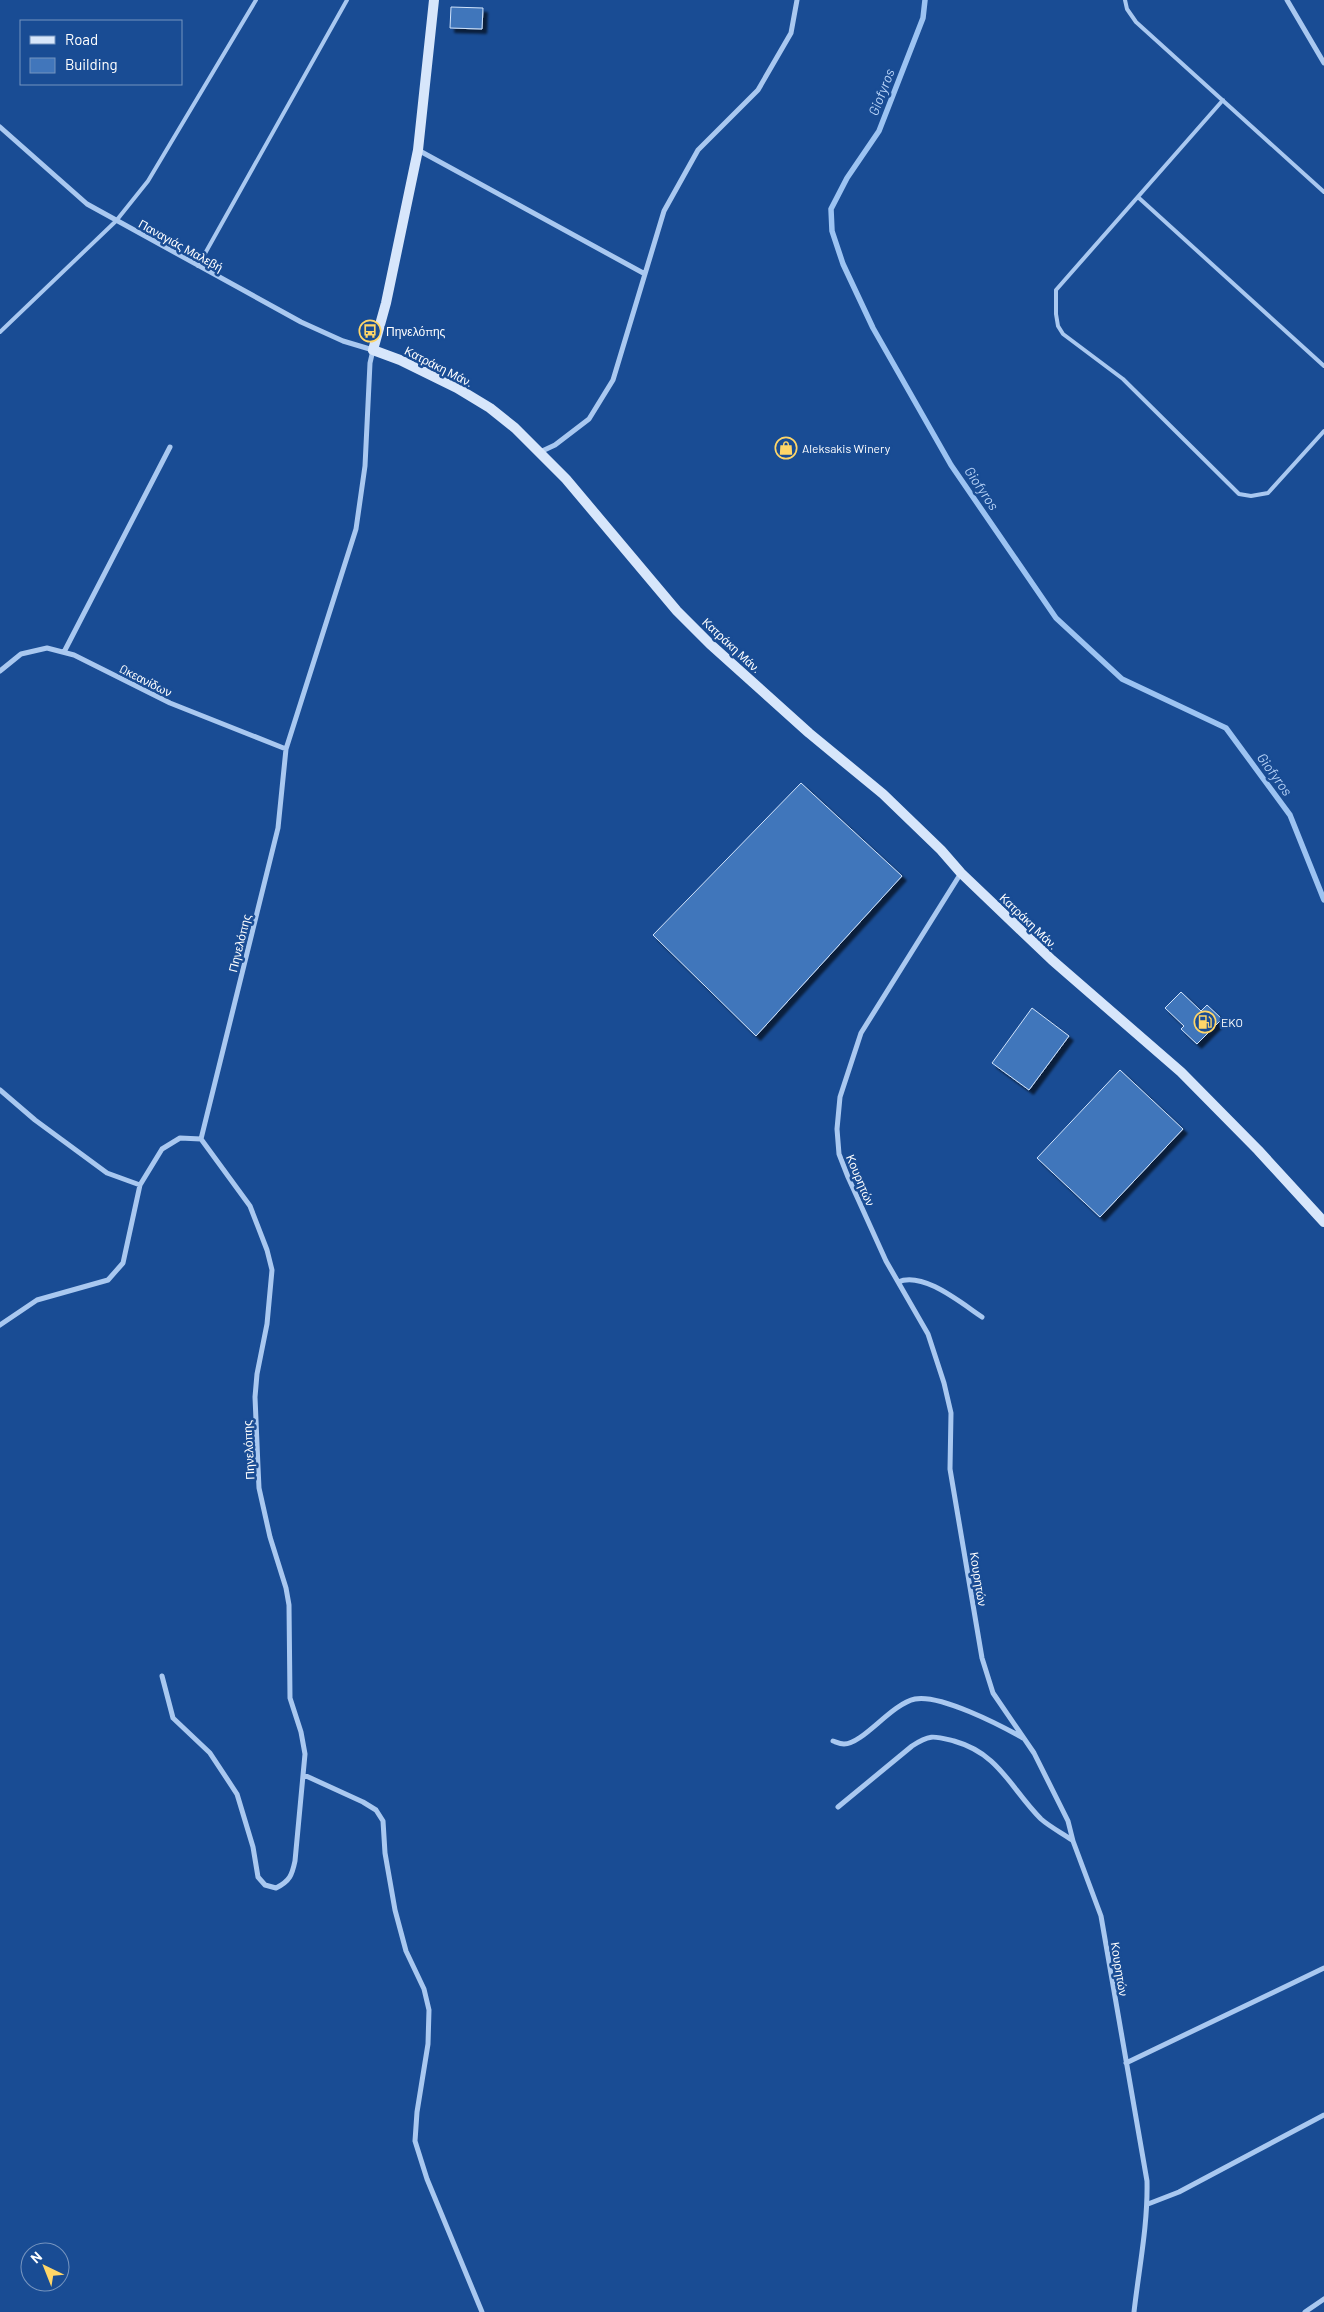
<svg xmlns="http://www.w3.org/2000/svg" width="1324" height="2312" viewBox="0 0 1324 2312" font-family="Barlow,sans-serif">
	<defs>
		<filter id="shadow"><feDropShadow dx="4.5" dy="4.5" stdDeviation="1" flood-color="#0009"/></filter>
	</defs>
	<rect width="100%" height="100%" fill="#194c94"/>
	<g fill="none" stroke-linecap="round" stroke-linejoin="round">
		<!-- stream -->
		<path stroke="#9cc3f2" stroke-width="5.5" d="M925,0L923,18L879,131L847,178L831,209L832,231L843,264L873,328L951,465L1056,618L1122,679L1226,728L1290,815L1324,900"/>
	</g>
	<!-- building -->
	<path fill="#4176bb" stroke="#d0e3fb" filter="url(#shadow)" d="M451,7L483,8L482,29L450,28Z
		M801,783L902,876L756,1036L653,935Z
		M1181,992L1201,1011L1207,1005L1222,1019L1197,1044L1181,1029L1184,1026L1165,1008Z
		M1032,1008L1069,1036L1029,1090L992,1063Z
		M1120,1070L1183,1129L1100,1217L1037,1158Z"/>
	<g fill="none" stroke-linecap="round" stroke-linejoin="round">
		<!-- lane -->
		<path stroke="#a9c8f0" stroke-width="4" d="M1125,0L1127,9L1136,22L1324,192
			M1223,100L1056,290V314L1058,326L1063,334L1123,379L1239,494L1251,496L1268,493L1324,431
			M1139,198L1324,366
			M198,266L347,0
			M0,332L116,221L148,181L256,0"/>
		<!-- street -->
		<path stroke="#a9c8f0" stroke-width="5" d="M1287,0L1324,63
			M0,127L87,204L301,322L343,341L373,350L370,363L365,466L356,529L286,749L278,828L201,1139
			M418,150L645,274
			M540,452L555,445L589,419L613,380L664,211L698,150L758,90L791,33L797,0
			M64,652L170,447
			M0,671L21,654L47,648L74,655L170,703L286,749
			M961,873L861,1033L840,1097L837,1129L839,1154L848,1177L886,1261L928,1334L944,1383L951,1413L950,1469L982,1658L993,1693L1034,1753L1068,1821L1073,1841L1101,1916L1147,2181C1148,2225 1139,2268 1134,2312
			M0,1090L35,1120L107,1173L140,1185
			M898,1282C923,1271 961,1303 982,1317
			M0,1325L37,1300L108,1280L123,1263L140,1185L162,1149L180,1138L201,1139L250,1206L267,1250L272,1270L267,1324L257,1374L255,1397L258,1467L259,1488L270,1537L286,1588L289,1605L290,1698L301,1732L305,1754L295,1861C292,1875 290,1881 276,1888L265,1885L258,1877L253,1847L237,1794L210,1753L173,1718L162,1676
			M833,1741C836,1742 840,1744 844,1744C863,1744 891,1704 915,1699C940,1694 1000,1725 1023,1738
			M304,1775L363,1802L376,1810L383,1821L385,1853L395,1910L406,1951L424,1989L429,2010L428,2044L417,2112L415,2141L427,2179L482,2312
			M838,1807L912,1746C930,1734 934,1736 954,1741C1000,1754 1010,1788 1041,1819C1050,1827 1062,1833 1072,1840
			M1126,2063L1324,1968
			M1148,2204L1179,2192L1324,2115
			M1305,2312L1324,2299"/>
		<!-- secondary -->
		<path stroke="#d7e6fb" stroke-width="10" d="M434,0L418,150L386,303L373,350L400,360L457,388L490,408L515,428L566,479L677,611L710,644L809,733L883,794L941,850L961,873L1052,960L1181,1072L1258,1150L1324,1222"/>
	</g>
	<!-- icons -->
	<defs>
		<g id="bus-ring" transform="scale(1.125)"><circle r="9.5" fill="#194c94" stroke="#ffd668" stroke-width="1.5"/><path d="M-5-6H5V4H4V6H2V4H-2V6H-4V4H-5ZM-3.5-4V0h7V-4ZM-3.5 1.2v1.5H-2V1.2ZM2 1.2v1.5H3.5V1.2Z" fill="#ffd668"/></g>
		<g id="shop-ring" transform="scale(1.125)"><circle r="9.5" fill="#194c94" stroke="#ffd668" stroke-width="1.5"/><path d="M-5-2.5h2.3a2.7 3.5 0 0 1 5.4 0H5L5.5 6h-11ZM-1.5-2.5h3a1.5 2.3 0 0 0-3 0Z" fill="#ffd668"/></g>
		<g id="fuel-ring" transform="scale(1.125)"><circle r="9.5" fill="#194c94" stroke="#ffd668" stroke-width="1.5"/><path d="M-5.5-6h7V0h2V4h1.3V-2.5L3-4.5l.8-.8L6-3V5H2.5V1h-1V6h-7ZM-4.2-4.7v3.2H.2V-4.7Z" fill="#ffd668"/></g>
	</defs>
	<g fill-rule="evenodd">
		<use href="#bus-ring" x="370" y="331"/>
		<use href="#shop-ring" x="786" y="448"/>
		<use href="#fuel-ring" x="1205" y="1022"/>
	</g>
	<g text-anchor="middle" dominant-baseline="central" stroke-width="5" stroke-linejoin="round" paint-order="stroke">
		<!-- street labels -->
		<g font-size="12" fill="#fff" stroke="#194c94">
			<text transform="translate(181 245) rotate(29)">Παναγιάς Μαλεβή</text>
			<text transform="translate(439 366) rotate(27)">Κατράκη Μάν.</text>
			<text transform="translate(732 645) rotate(43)">Κατράκη Μάν.</text>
			<text transform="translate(146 680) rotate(27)">Ωκεανίδων</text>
			<text transform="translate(1029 921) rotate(44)">Κατράκη Μάν.</text>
			<text transform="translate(239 943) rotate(-76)">Πηνελόπης</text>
			<text transform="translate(861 1180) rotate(67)">Κουρητών</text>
			<text transform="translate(248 1450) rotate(-93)">Πηνελόπης</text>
			<text transform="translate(979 1579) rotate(81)">Κουρητών</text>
			<text transform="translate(1120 1969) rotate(81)">Κουρητών</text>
		</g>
		<!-- poi labels -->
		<g font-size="12" fill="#fff" stroke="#194c94" text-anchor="start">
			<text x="386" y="331">Πηνελόπης</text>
			<text x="802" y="448">Aleksakis Winery</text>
			<text x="1221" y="1022">EKO</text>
		</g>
		<!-- water labels -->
		<g font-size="14" font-style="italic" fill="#b6d2f7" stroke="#194c94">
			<text transform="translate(881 92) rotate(-69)">Giofyros</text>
			<text transform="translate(982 488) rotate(56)">Giofyros</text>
			<text transform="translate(1275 774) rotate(54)">Giofyros</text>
		</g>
	</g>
	<!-- legend -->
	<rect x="20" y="20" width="162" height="65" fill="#194c94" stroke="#7594bf"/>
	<rect x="30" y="36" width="25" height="8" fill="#d7e6fb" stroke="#7594bf"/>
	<text x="65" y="45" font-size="15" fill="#ffffff">Road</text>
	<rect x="30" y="58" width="25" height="15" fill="#4176bb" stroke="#7594bf"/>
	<text x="65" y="70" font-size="15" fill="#ffffff">Building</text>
	<!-- north arrow -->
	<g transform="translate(45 2267) rotate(317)"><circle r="24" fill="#194c94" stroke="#7594bf"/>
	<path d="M0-4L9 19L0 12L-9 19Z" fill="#ffd668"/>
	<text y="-8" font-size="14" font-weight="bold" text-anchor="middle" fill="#ffffff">N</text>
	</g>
</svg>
